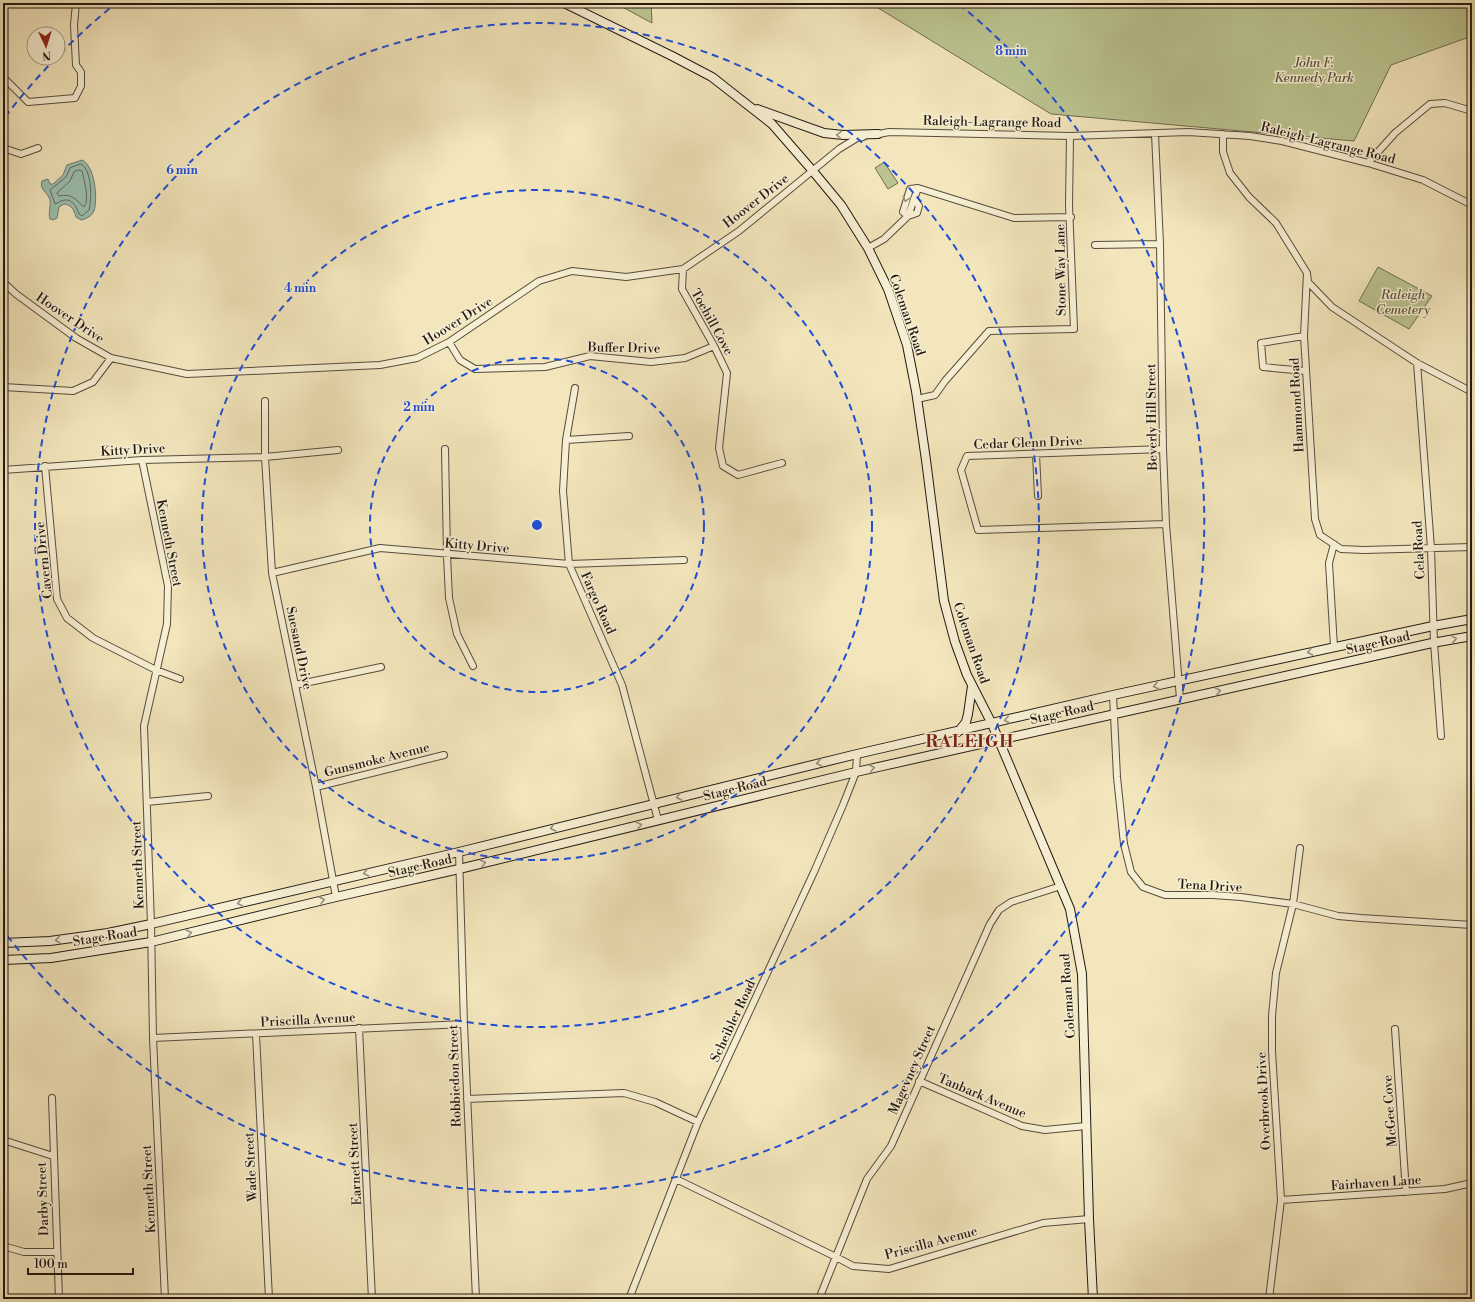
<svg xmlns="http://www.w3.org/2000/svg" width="1475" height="1302" viewBox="0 0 1475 1302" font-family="'Libre Bodoni',serif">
	<rect width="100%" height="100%" fill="#f3e6bc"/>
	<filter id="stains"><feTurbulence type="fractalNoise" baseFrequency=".005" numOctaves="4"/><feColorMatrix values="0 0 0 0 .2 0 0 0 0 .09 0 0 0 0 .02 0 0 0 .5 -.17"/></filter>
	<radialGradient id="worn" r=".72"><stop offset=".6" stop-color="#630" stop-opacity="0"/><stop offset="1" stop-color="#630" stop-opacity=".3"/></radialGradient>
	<!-- green -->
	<path fill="#bbc490" stroke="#6f6e52" d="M615,3H651L652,23Z
		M870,3H1472V36L1391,65L1354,141L1051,114Z
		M884,162L898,183L888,189L875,168Z
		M1378,267L1432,296L1409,329L1359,301Z"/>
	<!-- water -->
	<path fill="#9bbfb1" stroke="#6b7d72" d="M82,160C95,166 98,199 94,211C92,216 86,219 81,220L76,217C74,210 72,205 64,204L59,207L57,218L53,220L50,219C48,213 51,206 50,200C48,192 39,190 42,181L48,179L50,184H53L63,175L67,165Z"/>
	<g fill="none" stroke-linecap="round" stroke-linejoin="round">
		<!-- shore -->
		<path stroke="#5f6c62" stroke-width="1" d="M81,164C92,169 92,200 89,210L82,216L79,214C77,208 73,199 65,200C61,200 58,203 55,204L50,190L66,177L70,168Z
			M79,170L82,171C84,180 90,200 84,207C76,200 72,193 59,196L57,193L70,181L74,172Z"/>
		<!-- street casing -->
		<g stroke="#574c3d" stroke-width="8">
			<path id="street" d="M3,9L6,3
				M3,77L28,102L75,98L81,86V72L76,65L74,25L76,3
				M1155,134L1160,244L1163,449L1166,524L1180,699
				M1223,134V152L1230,173L1249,197L1276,223L1307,273L1308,282L1332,307L1417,363L1472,392
				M874,135L889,132L1070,136L1188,132L1250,136L1282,141L1368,163L1423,180L1472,205
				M3,148L21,154L38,148
				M1368,163L1395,133L1430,104L1445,103L1472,111
				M908,216L903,212L910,189L918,188L1014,218L1071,217
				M908,216L917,213L919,206L914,199
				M1095,245L1160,244
				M868,248L884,239L908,216L918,188
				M683,269L682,289L714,346L727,373L719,448L723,466L738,475L782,463
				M1307,273L1304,336L1315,519L1320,535L1341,549L1364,550L1472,547
				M3,282L16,294L76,338L111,358L187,374L380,365L417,358L449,342L539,281L572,271L626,277L683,269L739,231L839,149L857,138L863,137
				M1304,336L1261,343L1263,367L1305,371
				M449,342L460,360L475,369L545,367L590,356L651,362L685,358L714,346
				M1417,363L1431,548L1434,643L1441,736
				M3,387L73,391L93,382L111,358
				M575,388L566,440L563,491L569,564L622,685L658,820
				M917,399L935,395L945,381L989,331L1074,329L1069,205L1070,136
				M265,401V457L272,573L316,787L336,897
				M566,440L629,436
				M445,449L447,555L449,598L457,634L473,666
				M1163,449L967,456L961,470L978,530L1166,524
				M1036,454L1038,496
				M142,460L168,586L167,624L144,726L151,924L153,1038L165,1299
				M45,466L57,599L67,618L93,638L156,670L180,679
				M3,470L142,460L265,457L338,450
				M1334,544L1329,563L1334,647
				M272,573L380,548L569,564L684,560
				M295,685L381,667
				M1113,695L1117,777L1124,844L1131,872L1143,887L1165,895H1213L1241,897L1293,904L1338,916L1361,918L1472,925
				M316,787L444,755
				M147,802L208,796
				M459,852L464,1024L476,1299
				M359,1028L372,1299
				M1395,1029L1406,1192
				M256,1034L269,1299
				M153,1038L464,1024
				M919,1081L1022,1126L1045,1130L1086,1126
				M52,1098L59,1299
				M467,1099L624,1093L655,1102L698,1122
				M3,1140L53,1156
				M676,1179L836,1257L853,1266L889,1269L1043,1223L1089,1219
				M1281,1200L1445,1189L1472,1183
				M3,1246L24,1252H57
				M629,1299L698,1122L814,872L843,805L856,772L857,754
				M819,1299L867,1179L891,1146L990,924L999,910L1011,902L1061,886
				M1269,1299L1281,1200L1272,1051V1016L1276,973L1293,904L1300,848"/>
		</g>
		<!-- secondary casing -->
		<g stroke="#231913" stroke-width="10">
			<path id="secondary" d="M564,3L672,56L712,77L772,124L812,170L841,205L868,248L888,289L907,345L916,391L926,460L944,601L955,642L967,675L992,724L1070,909L1082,974L1089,1219L1093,1299
				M757,109L824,133L843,135L878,134
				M958,732L966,722L968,714L972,686
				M3,943L50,941L108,933L151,924L459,852L857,754L1113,695L1433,626L1472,619
				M3,960L51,958L151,942L336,897L459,869L856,772L1432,643L1472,636"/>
		</g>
		<!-- street -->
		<use href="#street" stroke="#f7efd3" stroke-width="6"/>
		<!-- secondary -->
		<use href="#secondary" stroke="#f7efd3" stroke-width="8"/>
	</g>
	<!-- one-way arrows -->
	<defs><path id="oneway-chevron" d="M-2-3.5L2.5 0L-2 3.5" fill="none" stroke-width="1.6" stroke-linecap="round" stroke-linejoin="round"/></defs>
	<g stroke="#988f7d">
		<use href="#oneway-chevron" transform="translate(839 135) rotate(-176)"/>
		<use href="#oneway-chevron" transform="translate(906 199) rotate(107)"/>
		<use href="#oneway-chevron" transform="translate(1454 639) rotate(-10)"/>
		<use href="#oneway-chevron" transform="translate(1310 652) rotate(168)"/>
		<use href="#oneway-chevron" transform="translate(1156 686) rotate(167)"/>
		<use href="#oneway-chevron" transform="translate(1218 691) rotate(-12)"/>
		<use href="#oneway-chevron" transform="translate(1007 720) rotate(167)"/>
		<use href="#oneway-chevron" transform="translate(819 763) rotate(167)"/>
		<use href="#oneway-chevron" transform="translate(872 768) rotate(-12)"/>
		<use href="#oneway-chevron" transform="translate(679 797) rotate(166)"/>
		<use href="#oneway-chevron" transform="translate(639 825) rotate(-14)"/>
		<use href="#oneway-chevron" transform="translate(553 828) rotate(166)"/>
		<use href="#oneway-chevron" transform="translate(483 863) rotate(-14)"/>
		<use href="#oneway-chevron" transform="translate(366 873) rotate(167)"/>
		<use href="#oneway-chevron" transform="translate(322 900) rotate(-14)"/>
		<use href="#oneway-chevron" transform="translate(240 903) rotate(166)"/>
		<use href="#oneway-chevron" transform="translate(189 933) rotate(-14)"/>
		<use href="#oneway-chevron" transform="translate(58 940) rotate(172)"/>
	</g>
	<!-- distance rings -->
	<g fill="none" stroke="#1d4ed8" stroke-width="2" stroke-dasharray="7 5">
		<circle cx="537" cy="525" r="167"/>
		<circle cx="537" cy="525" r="335"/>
		<circle cx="537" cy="525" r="502"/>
		<path d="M5 117A670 670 0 0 1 115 4M959 4A670 670 0 1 1 5 933"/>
	</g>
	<g text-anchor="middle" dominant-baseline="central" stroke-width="3" stroke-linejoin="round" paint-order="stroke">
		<!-- park labels -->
		<g font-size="13" font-style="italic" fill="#58553f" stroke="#f7efd3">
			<text x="1314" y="63">John F.<tspan x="1314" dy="15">Kennedy Park</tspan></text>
			<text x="1403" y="295">Raleigh<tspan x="1403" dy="15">Cemetery</tspan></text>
		</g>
		<!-- street labels -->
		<g font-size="13" fill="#231913" stroke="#f7efd3">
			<text transform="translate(992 122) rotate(1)">Raleigh-Lagrange Road</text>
			<text transform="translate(1328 143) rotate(14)">Raleigh-Lagrange Road</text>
			<text transform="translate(756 201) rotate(-38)">Hoover Drive</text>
			<text transform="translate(1061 270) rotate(-91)">Stone Way Lane</text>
			<text transform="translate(907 315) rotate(71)">Coleman Road</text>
			<text transform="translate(70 318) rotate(34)">Hoover Drive</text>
			<text transform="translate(458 321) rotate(-32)">Hoover Drive</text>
			<text transform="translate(712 322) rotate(61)">Toehill Cove</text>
			<text transform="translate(624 348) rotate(1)">Buffer Drive</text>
			<text transform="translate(1297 405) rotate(-93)">Hammond Road</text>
			<text transform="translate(1152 417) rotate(-91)">Beverly Hill Street</text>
			<text transform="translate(1028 443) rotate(-2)">Cedar Glenn Drive</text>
			<text transform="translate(133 450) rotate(-3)">Kitty Drive</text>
			<text transform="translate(169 543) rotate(79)">Kenneth Street</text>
			<text transform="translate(477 546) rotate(5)">Kitty Drive</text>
			<text transform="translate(1419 550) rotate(-93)">Cela Road</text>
			<text transform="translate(44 560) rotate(-96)">Cavern Drive</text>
			<text transform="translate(598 603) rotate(66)">Fargo Road</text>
			<text transform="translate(971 643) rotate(71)">Coleman Road</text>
			<text transform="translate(1378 643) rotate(-13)">Stage Road</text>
			<text transform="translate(299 648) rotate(78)">Suesand Drive</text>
			<text transform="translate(1062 713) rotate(-13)">Stage Road</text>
			<text transform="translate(377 760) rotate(-14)">Gunsmoke Avenue</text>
			<text transform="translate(735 789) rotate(-14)">Stage Road</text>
			<text transform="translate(138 865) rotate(-92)">Kenneth Street</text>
			<text transform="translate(420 866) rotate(-13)">Stage Road</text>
			<text transform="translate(1210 886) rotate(3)">Tena Drive</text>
			<text transform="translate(105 937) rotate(-9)">Stage Road</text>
			<text transform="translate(1068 996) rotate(-94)">Coleman Road</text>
			<text transform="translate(308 1020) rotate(-3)">Priscilla Avenue</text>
			<text transform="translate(733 1021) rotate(-65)">Scheibler Road</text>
			<text transform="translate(912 1070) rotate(-66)">Magevney Street</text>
			<text transform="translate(455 1076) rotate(-92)">Robbiedon Street</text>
			<text transform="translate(982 1096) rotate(23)">Tanbark Avenue</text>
			<text transform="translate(1264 1101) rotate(-93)">Overbrook Drive</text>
			<text transform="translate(1390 1111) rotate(-94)">McGee Cove</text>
			<text transform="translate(355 1164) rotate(-93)">Earnett Street</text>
			<text transform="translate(251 1167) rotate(-93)">Wade Street</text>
			<text transform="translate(1376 1183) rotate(-4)">Fairhaven Lane</text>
			<text transform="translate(149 1189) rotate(-93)">Kenneth Street</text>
			<text transform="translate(43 1199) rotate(-92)">Darby Street</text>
			<text transform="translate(931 1243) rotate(-15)">Priscilla Avenue</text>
		</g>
		<!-- district labels -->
		<g font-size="17" font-weight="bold" letter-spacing="1" fill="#7a1f14" stroke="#f7efd3">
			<text x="970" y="742">RALEIGH</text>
		</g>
	</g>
	<circle cx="537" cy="525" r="6" fill="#1d4ed8" stroke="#f7efd3" stroke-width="2"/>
	<g font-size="12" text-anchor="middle" font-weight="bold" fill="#1d4ed8" stroke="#f7efd3" stroke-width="3" stroke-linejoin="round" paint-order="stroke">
		<text x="1011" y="55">8 min</text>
		<text x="182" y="174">6 min</text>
		<text x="300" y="292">4 min</text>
		<text x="419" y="411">2 min</text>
	</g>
	<!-- margin -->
	<rect width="1475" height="1302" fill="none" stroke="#f3e6bc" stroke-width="16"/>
	<rect x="4" y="4" width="1467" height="1294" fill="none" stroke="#231913" stroke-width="2"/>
	<rect x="8" y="8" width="1459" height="1286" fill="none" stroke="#231913"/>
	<!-- north arrow -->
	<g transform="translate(46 46) rotate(176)"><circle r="19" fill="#f7efd3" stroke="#a29986"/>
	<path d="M0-3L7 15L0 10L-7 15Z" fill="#8f2418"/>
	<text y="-6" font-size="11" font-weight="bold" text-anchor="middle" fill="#231913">N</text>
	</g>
	<!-- scale -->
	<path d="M28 1268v6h105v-6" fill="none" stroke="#231913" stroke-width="2"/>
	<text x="34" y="1268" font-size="12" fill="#231913" stroke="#f7efd3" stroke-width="3" paint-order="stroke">100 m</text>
	<rect width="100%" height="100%" filter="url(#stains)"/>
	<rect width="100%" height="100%" fill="url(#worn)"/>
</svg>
